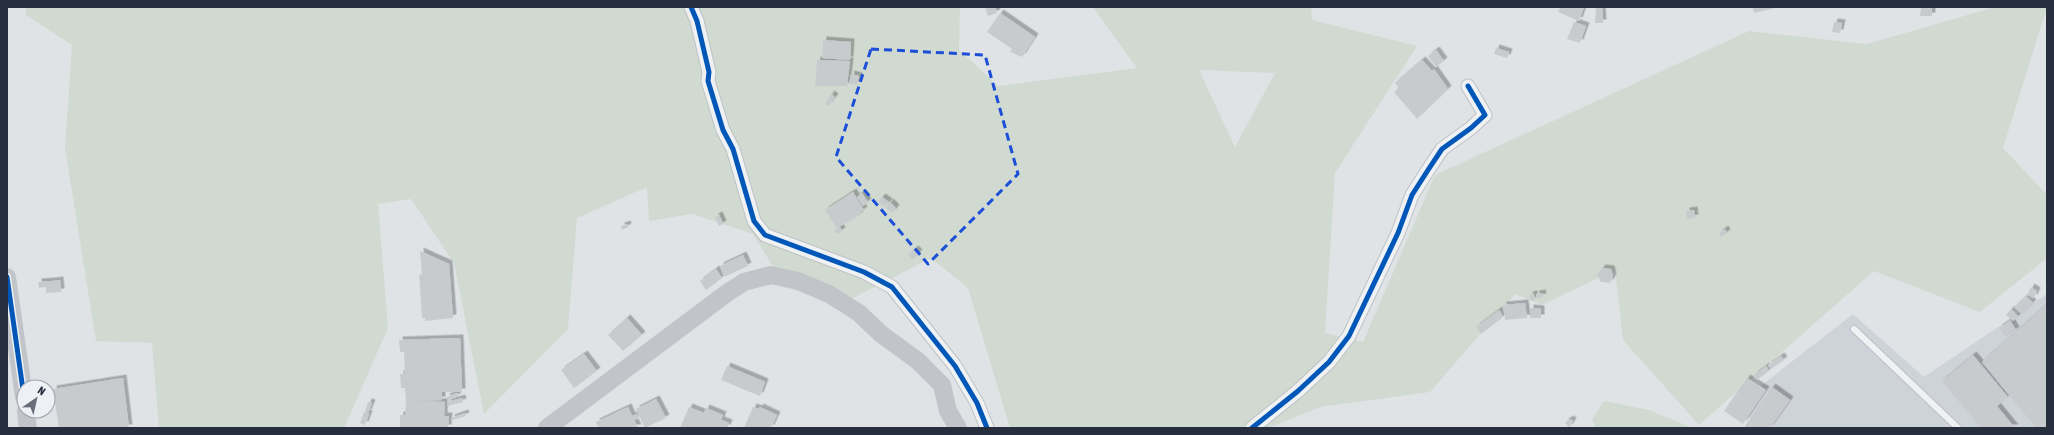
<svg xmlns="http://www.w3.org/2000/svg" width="2054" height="435" viewBox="0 0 2054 435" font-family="'Asap Condensed',sans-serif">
	<defs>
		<filter id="shadow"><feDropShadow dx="3.5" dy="-3.5" stdDeviation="0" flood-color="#0004"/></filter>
	</defs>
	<rect width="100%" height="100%" fill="#e0e3e6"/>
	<!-- built -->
	<path fill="#ced2d9" d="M2047,294V428H1763L1734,407L1853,314L1924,377Z"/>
	<!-- green -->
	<path fill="#d0dad1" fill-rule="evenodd" d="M26,7H960L959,50L998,86L1137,68L1093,7H1311L1312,20L1417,46L1335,173L1325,333L1363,342L1435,175L1749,31L1867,44L1995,7H2047L2003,148L2047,195V258L1980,312L1874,271L1699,425L1623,340L1615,270L1542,305L1515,294L1430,392L1320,407L1269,428H1010L968,288L931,258L853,298L772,265L753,234L692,214L649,221L647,187L577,218L568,329L484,414L454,263L411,199L378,204L388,328L344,428H159L152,343L96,341L65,148L72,45L26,15ZM1199,70L1275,73L1235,147Z
		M1604,401L1649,410L1693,428H1596L1592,419Z"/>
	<!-- building -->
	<path fill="#c8cbce" filter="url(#shadow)" d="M985,7H995L997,13L988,16Z
		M1561,7H1584L1579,21L1558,12Z
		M1596,7H1602L1603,23H1595Z
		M1753,7H1775V8L1754,13Z
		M1921,7H1932V16H1920Z
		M1000,13L1035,37L1022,57L1010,52L1012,49L987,32Z
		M1574,22L1586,26L1580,43L1567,39Z
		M1834,22L1842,23L1840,33L1832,32Z
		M823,40L851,42L850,60L822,58Z
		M1496,48L1509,52L1507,58L1494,54Z
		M1436,50L1444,61L1436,67L1428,56Z
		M817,60L850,61L847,86H815Z
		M1422,60L1432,71L1434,69L1448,89L1417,119L1394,92L1399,88L1395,83Z
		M851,74L859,76L857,85L849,84Z
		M831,94L835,97L828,106L825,104Z
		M853,192L864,210L860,213V215L837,228L825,210Z
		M862,193L868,202L863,206L857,197Z
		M882,197L889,202L885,207L878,202Z
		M890,202L896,208L892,213L886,208Z
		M1694,210L1695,218L1687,219L1686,211Z
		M719,215L723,224L719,226L715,217Z
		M627,224L628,227L622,230L621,226Z
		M840,227L842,231L837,234L834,230Z
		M1725,229L1727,233L1721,237L1719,233Z
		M915,249L919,253L912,260L908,255Z
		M420,251L449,264L453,318L425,321V318H422L419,275L422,274Z
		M743,255L748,266L724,277L720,266Z
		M1602,268L1611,269L1613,277L1610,283L1601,282L1597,275Z
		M716,269L722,278L706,290L700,281Z
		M60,280L61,292L46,293V287L39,288L38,282L52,281V285V281Z
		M2031,287L2037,291L2034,298L2027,295Z
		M1542,293L1543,297L1536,298V294Z
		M1534,294L1535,300L1531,301L1529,295Z
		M2026,296L2033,303L2022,314L2014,307Z
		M1525,303L1527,318L1505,320L1503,305Z
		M2047,304V428H2036L1982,362Z
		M1530,308L1541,309V318H1530Z
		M2011,309L2018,316L2013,321L2006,315Z
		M1499,310L1503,317L1481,334L1476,327Z
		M627,318L642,335L623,351L608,335Z
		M2010,320L2016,330L2006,337L1999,328Z
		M460,338L462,392H442V400L409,401L445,402L444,416H449L448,428H400V415H405L406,401L405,388H401L400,374H405L404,352H400L399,340Z
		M584,354L597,371L574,388L561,370Z
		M1973,355L2008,397L1997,406L2015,428H1981L1942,381Z
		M1781,356L1784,360L1771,369L1768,365Z
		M727,366L765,382L760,396L721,380Z
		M1766,366L1769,371L1757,380L1754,375Z
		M123,378L129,428H59L53,389Z
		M1747,378L1766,390L1743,424L1724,411Z
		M1772,387L1790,400L1770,428H1748L1745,426Z
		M457,393L458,396L448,401L446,397Z
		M462,398L463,402L448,406L447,402Z
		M656,399L666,418L645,428L636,409Z
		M368,402L372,403L368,413L365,411Z
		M628,407L632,416L637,414L640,418L634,420L638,428H599L596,422Z
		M689,407L704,413L706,408L723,415L721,420L729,423L727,428H680Z
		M753,407L759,409L760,407L777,415L771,428H744Z
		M364,412L369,414L365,425L360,423Z
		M465,413L466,416L452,420L451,418Z
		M1570,419L1573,421L1569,428L1565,422Z"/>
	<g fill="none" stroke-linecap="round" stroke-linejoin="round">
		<!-- lane casing -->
		<g stroke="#bec1c4" stroke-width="8">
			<path id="lane" d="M1854,329L1958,428"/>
		</g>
		<!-- street casing -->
		<g stroke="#bec1c4" stroke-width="15">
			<path id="street" d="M691,7L697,21L709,72L708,81L723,130L733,149L754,221L765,235L864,272L892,287L955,366L977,403L987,428
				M1252,428L1298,391L1329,362L1349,336L1398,233L1412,195L1428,170L1442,149L1471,128L1485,115L1468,86"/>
		</g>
		<!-- lane -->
		<use href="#lane" stroke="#f0f1f2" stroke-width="6"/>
		<!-- street -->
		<use href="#street" stroke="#f0f1f2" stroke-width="13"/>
		<!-- secondary -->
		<path stroke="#c1c4c8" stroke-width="18" d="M7,277L24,397
			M26,411L28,428
			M547,428L727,293L744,282L771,275L798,281L829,294L859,313L881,334L918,361L942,385L948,411L958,428"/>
		<!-- cycleway casing -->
		<g stroke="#edf1f6" stroke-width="8">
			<path id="cycleway" d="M691,7L697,21L709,72L708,81L723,130L733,149L754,221L765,235L864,272L892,287L955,366L977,403L987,428
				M7,277L24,397
				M1252,428L1298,391L1329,362L1349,336L1398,233L1412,195L1428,170L1442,149L1471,128L1485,115L1468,86"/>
		</g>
		<!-- cycleway -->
		<use href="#cycleway" stroke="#0057b8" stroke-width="5"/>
	</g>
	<!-- marked area -->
	<path fill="none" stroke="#1d4ed8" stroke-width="3" stroke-dasharray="8 5" stroke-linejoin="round" d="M871,49L985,55L1018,174L928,264L836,157Z"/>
	<!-- border -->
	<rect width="2054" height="435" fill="none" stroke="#272f3f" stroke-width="16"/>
	<!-- north arrow -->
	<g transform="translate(36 399) rotate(34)"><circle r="19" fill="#edf1f6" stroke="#9ea3ad"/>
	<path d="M0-3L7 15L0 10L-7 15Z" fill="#686e79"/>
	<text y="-6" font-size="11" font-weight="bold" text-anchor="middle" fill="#272f3f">N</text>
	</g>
</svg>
